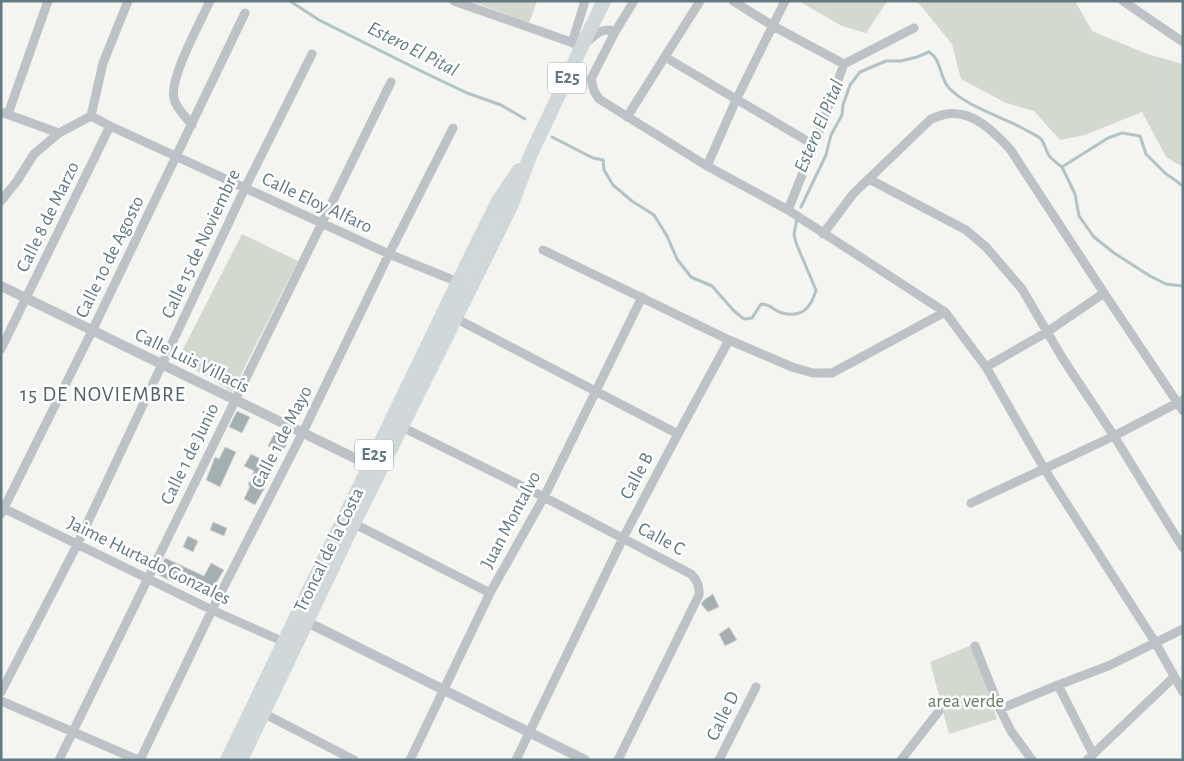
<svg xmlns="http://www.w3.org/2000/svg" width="1184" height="761" viewBox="0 0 1184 761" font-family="'Alegreya Sans',sans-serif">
	<rect width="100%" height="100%" fill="#f4f4f0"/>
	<!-- green -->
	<path fill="#d4d9cf" d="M471,1H537L529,23Z
		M803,1H890L886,3L866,33L842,26L802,3Z
		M917,1H1075L1092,31L1147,54L1183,64V167L1166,157L1142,112L1085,135L1060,140L1034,111L1006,103L961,79L952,44Z
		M242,234L298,261L232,392L178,359Z
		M972,645L997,719L949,734L930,662Z"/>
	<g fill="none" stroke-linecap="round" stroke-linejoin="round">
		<!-- stream -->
		<path stroke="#b3c3c5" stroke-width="3" d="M290,1L319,20L425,73L467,93L501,105L525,119
			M552,137L593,158L603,160L604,170L613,185L632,201L654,215L667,236L677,259L691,277L712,286L734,311L744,319L752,318L761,304C772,304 773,311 782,313C802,318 811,308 816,290L796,243L794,234L797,219
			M1062,167L1075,194L1079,216L1094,237L1114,253L1150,276L1166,284L1183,286
			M801,207L826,155L831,135L842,115L843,105L850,85L860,72L886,61H901L917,57L929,52C942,60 939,77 949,88C967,107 1001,116 1024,129C1029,132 1037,135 1041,139C1045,144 1046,152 1050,157C1053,160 1058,164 1062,167L1108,138L1122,133L1140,136L1146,154L1165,173L1183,186"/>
	</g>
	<!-- building -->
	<path fill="#a4afb2" stroke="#d6d5d3" d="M237,411L250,417L242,433L229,427Z
		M276,430L290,437L282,453L268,446Z
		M225,447L236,452L220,487L206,480L215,457L219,459Z
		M251,454L272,465L263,482L267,484L255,505L244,499L250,486L248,485L254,471L244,466Z
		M213,522L227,528L224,536L210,530Z
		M188,536L198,541L193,552L183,547Z
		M165,558L204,576L211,563L224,570L209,595L175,577L173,582L157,574Z
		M713,594L719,607L708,612L701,604L704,600Z
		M729,627L737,640L725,646L719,634Z"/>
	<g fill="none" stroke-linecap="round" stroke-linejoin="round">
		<!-- minor -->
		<path stroke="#bcc2c5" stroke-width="9" d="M454,1L582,46C593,38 601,25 615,32
			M634,1L615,32L591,79L594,91L599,99L707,166L788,210L945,312L986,367L1045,470L1155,642L1183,692
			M733,1L773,26L844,64L914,28
			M1123,1L1183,42
			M572,43L585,1
			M665,57L814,145L788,210
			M1,112L59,133
			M8,114L48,1
			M91,116L110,126L389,254L458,282
			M91,116L103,63L128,1
			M627,117L700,1
			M192,125C186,117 176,108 174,99C169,78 200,23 210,1
			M814,145L844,64
			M707,166L736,100L785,1
			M869,179L966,230L986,247L1022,289L1063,359L1114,436L971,503
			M1,201L17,181L34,154L59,133L91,116
			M823,234L853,194L931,119C936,117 941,115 946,114C973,110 993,131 1010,149L1104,293L1047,332L986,367
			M543,250L729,340L792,367L813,373H832L945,312
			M1104,293L1183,411
			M455,318L678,434L623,538L516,760
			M1,349L110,126
			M1183,400L1114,436L1183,548
			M402,427L544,497L691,574C697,580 700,586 699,595L618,760
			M678,434L729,340
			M1,507L212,610L284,642
			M1,514L92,331L245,13
			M351,522L490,593
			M975,646L1000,709L1011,731L1032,760
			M1,692L77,545L245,188L312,54
			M1,701L138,760
			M1000,709L1058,685
			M263,713L354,760
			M1093,754L1058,685L1108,666L1183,629
			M59,760L391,82
			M140,760L212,610L302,434L389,254L453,128
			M410,760L490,593L544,497L642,297
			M719,760L756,687
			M901,760L939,711
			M1087,760L1174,677"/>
		<!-- tertiary -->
		<path stroke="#bcc2c5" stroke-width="10" d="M1,286L369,465
			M307,622L585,760"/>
		<!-- trunk -->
		<path stroke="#d0d8da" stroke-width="14" d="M227,760L458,282L498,201L519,170
			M241,760L354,523L490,249L512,204L530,156L582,46L604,1"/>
	</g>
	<g text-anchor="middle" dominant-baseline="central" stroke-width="5" stroke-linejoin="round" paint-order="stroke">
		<!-- shield labels -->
		<g fill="#fff" stroke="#91a1a8" stroke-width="1">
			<rect x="548" y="62.5" width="38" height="31" rx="4"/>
			<rect x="355" y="439.5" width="38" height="31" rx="4"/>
		</g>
		<g font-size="18" font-weight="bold" fill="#627982">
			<text x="567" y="78">E25</text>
			<text x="374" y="455">E25</text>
		</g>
		<!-- street labels -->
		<g font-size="19" fill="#627982" stroke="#fff">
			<text transform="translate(317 203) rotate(25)">Calle Eloy Alfaro</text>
			<text transform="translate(48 217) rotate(-64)">Calle 8 de Marzo</text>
			<text transform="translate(201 244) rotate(-65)">Calle 15 de Noviembre</text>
			<text transform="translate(110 257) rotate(-64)">Calle 10 de Agosto</text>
			<text transform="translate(192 361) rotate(26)">Calle Luis Villacís</text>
			<text transform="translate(282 437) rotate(-63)">Calle 1 de Mayo</text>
			<text transform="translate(190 454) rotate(-64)">Calle 1 de Junio</text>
			<text transform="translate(637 476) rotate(-62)">Calle B</text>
			<text transform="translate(511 520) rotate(-62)">Juan Montalvo</text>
			<text transform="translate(661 539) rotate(28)">Calle C</text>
			<text transform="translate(329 550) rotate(-64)">Troncal de la Costa</text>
			<text transform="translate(149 561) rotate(26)">Jaime Hurtado Gonzales</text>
			<text transform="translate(723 716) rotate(-64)">Calle D</text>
		</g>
		<!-- park labels -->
		<g font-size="19" fill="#6a7961" stroke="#fff">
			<text x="966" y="701">area verde</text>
		</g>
		<!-- water labels -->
		<g font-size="20" font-style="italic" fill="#5e7b7f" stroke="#fff">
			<text transform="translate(413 49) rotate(27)">Estero El Pital</text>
			<text transform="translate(819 126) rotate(-67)">Estero El Pital</text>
		</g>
		<!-- quarter labels -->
		<g font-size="21" letter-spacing="1" fill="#516167" stroke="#fff">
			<text x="103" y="394">15 DE NOVIEMBRE</text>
		</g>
	</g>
	<!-- border -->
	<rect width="1184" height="761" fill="none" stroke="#627982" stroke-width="5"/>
</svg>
